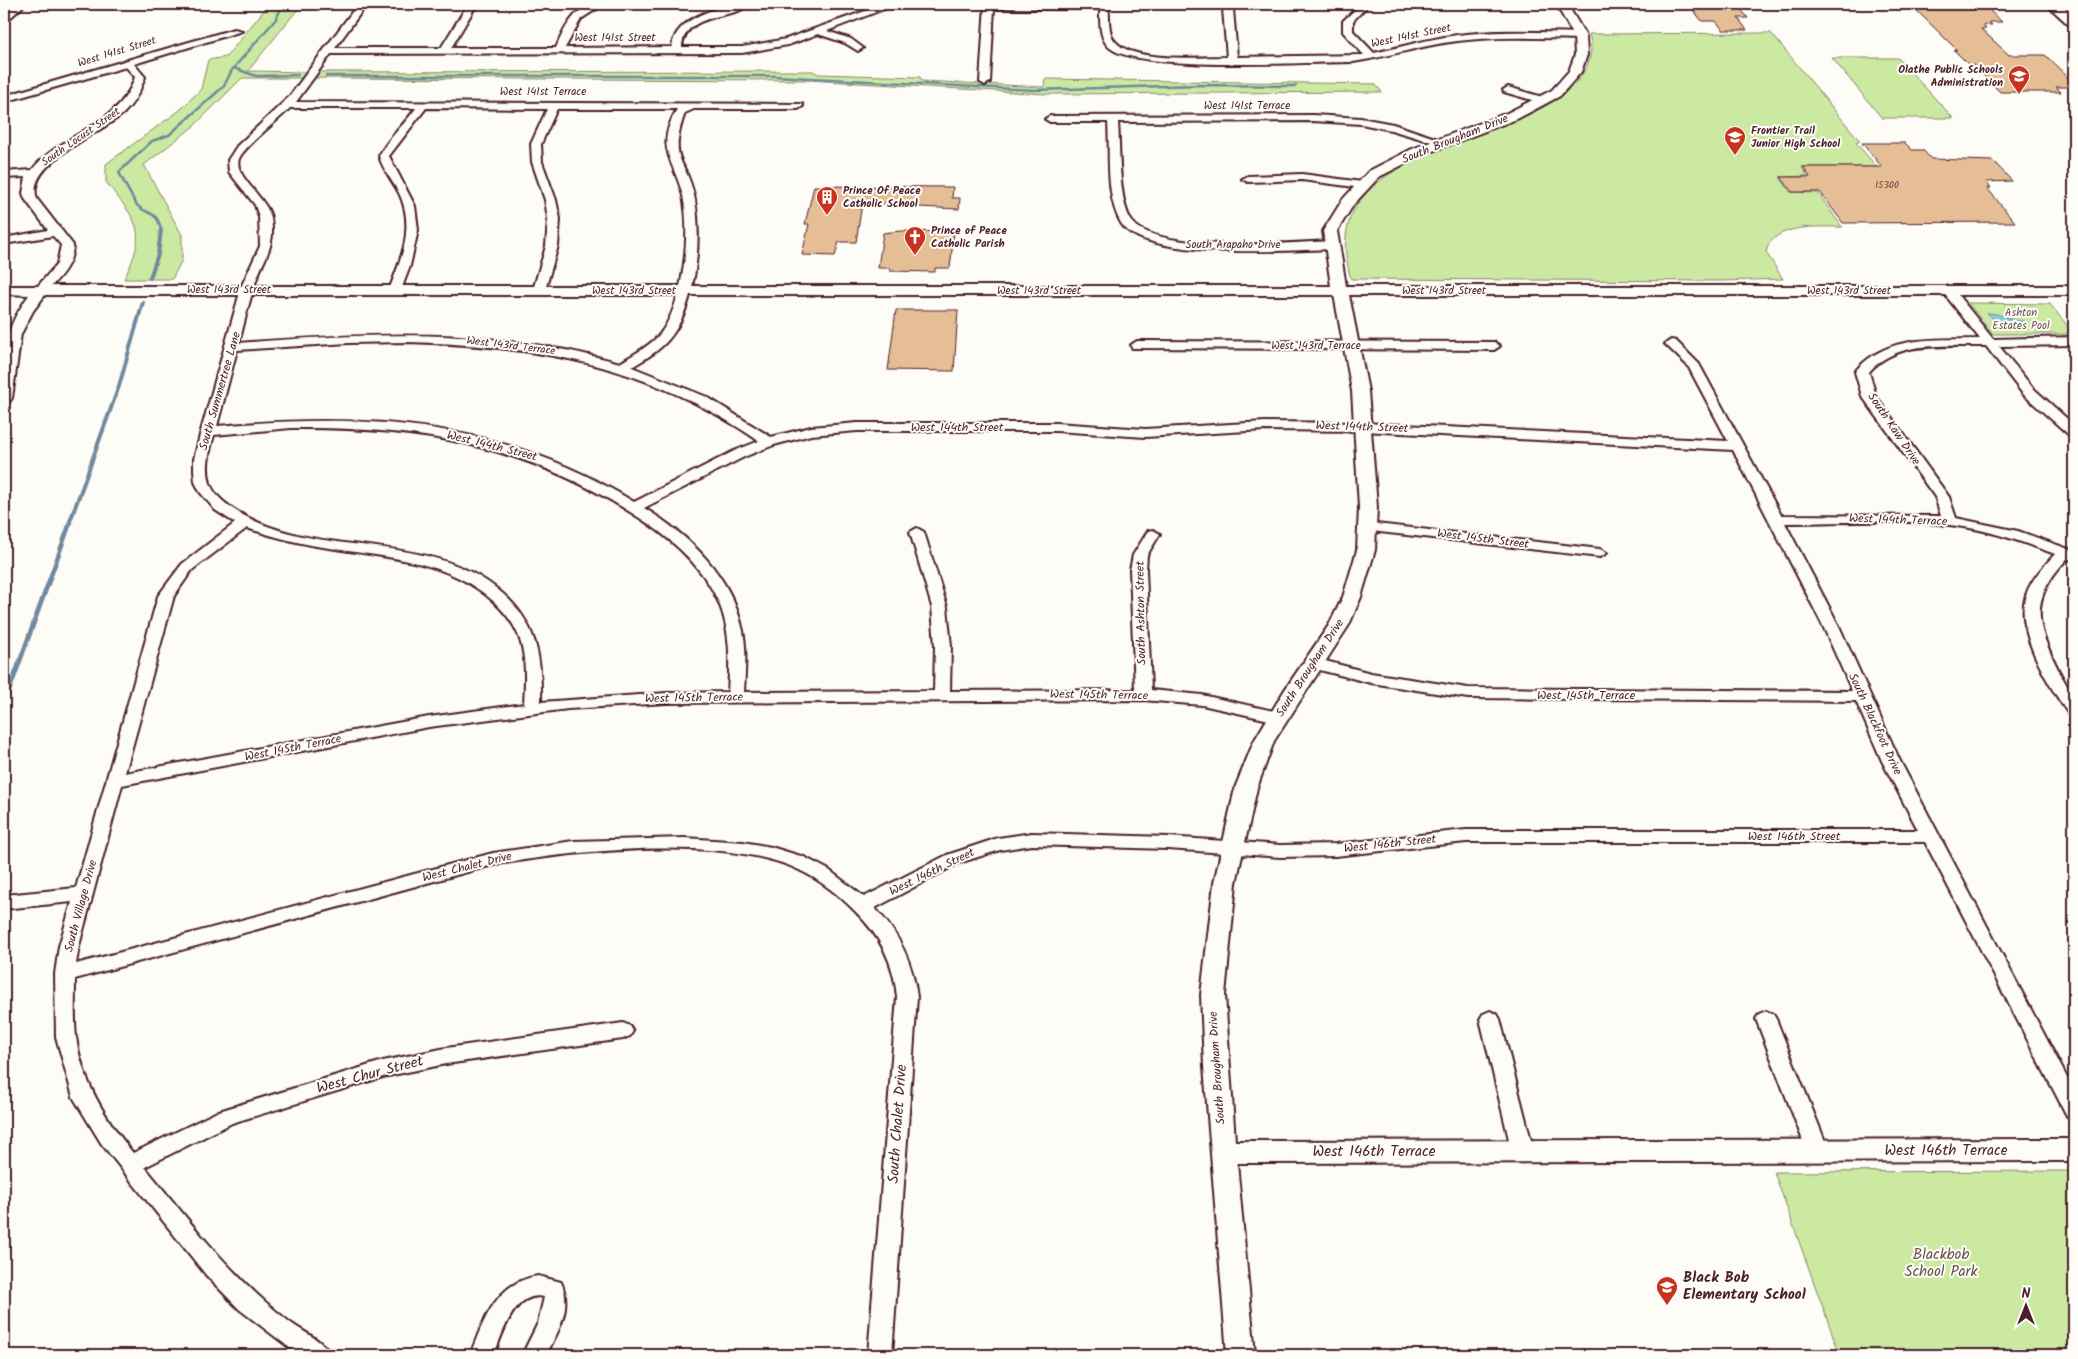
<svg xmlns="http://www.w3.org/2000/svg" width="2078" height="1359" viewBox="0 0 2078 1359" font-family="Kalam,sans-serif">
	<rect width="100%" height="100%" fill="#fdfcf7"/>
	<filter id="ink" filterUnits="userSpaceOnUse"><feTurbulence type="fractalNoise" baseFrequency=".02" numOctaves="2"/><feDisplacementMap in="SourceGraphic" scale="10" xChannelSelector="R" yChannelSelector="G"/><feConvolveMatrix kernelMatrix="1 2 1 2 8 2 1 2 1" color-interpolation-filters="sRGB"/></filter>
	<g filter="url(#ink)">
		<!-- green -->
		<path fill="#cbe9a1" stroke="#8a8466" d="M269,4H302L248,71L307,72L302,78H242L194,126L144,165L182,235V260L172,279H124C149,229 137,222 106,182V164L180,110L201,89L208,60L226,57Z
			M1771,33L1860,141L1856,143L1877,167H1802L1807,176L1780,177L1790,192L1818,193L1842,227C1819,227 1772,223 1766,252L1783,279L1721,281L1351,279C1309,141 1519,152 1578,80C1589,67 1594,50 1589,34Z
			M1832,58H1898L1953,118H1882Z
			M813,71L818,74L920,77L922,81L1044,87L1045,79L1375,84L1382,92L1046,94L808,80L314,78L319,72Z
			M1968,303L2050,304L2074,334H1993Z
			M2074,1171V1355H1840L1774,1172Z"/>
		<!-- water -->
		<path fill="#88d0e9" stroke="#6f899d" d="M1987,313C2002,313 2008,321 2023,321L2027,326L2000,324Z"/>
		<g fill="none" stroke-linecap="round" stroke-linejoin="round">
			<!-- stream-far2 -->
			<path stroke="#6f899d" stroke-width="2.5" d="M234,68L256,76L298,75
				M326,76H774L1035,90L1199,85L1296,86
				M161,232C159,209 144,215 136,204C132,197 122,179 119,172L152,141L169,135L224,86L232,70L276,19L283,4"/>
			<!-- stream-far1 -->
			<path stroke="#6f899d" stroke-width="4" d="M150,278L158,254L161,230
				M69,524L119,386L143,302"/>
			<!-- stream -->
			<path stroke="#6f899d" stroke-width="4.5" d="M4,705L70,523"/>
		</g>
		<!-- building -->
		<path fill="#e5be95" stroke="#4a1f2b" d="M1694,4H1733L1739,7L1748,18H1738L1747,30H1723L1716,21H1702L1690,6H1696Z
			M1910,4H1949L1953,8L1973,5L1989,10L2002,22H1989L1992,25H1983L1986,29H1981L2009,55H2045L2074,83V87H2056L2061,92H2000L1973,65H1969L1954,50H1957Z
			M1862,143H1905L1912,150H1923L1931,159L1993,161L2012,181L1986,182L1991,188H1987L2015,222L1843,223L1820,192H1792L1781,177H1810L1803,167H1882Z
			M814,186L953,187L952,198H960L959,209L919,207L914,204H862L856,242H839L835,256L802,255L809,224H805Z
			M900,231L954,232L950,268H935V272L890,271V268H878L883,233Z
			M896,310H958L954,371L888,370Z"/>
		<g fill="none" stroke-linecap="round" stroke-linejoin="round">
			<!-- minor casing -->
			<g stroke="#4a1f2b" stroke-width="4">
				<path id="minor" d="M358,4H367L335,48H441L468,4H477L451,48H556C565,26 577,2 604,4L581,19L565,48L672,47C675,16 724,4 750,4C735,20 685,11 682,47H742L786,39L885,4H897L827,31L851,39L863,48L858,51L845,43L818,34L788,45L742,53L331,54L296,102L802,104L803,106L798,109H694L685,113C667,163 687,157 695,200C702,240 696,307 669,339C659,351 645,359 632,367L707,397L771,437L811,427L857,423H1056L1145,429L1265,422L1363,423L1728,441L1688,366L1665,344L1671,340L1676,341L1699,364L1781,515L1941,516L1935,497L1862,396L1855,372L1857,369C1889,334 1936,340 1980,339L1943,292L1949,288L1953,289L1993,339L2074,337V345L1999,346L2033,388L2074,425V436L2069,435L2023,394L1986,346C1946,347 1898,339 1869,372L1876,396L1949,497L1956,518L2018,531L2074,551V560L2067,559C2029,600 2035,623 2059,671C2068,689 2074,693 2074,714L2068,713C2049,686 2014,629 2026,595C2031,579 2044,566 2055,554C2025,543 1995,532 1964,527C1905,518 1844,523 1785,523L1839,626L1900,761L2074,1091V1118L2067,1116L1925,842H1466L1335,856L1280,857L1168,849L1032,845L1000,850L959,863L875,908C899,934 913,962 917,997L892,1355H868L897,997C894,962 880,936 855,911C836,892 815,876 790,866C712,836 575,851 493,865L75,979C75,998 74,1018 76,1037C82,1081 105,1118 133,1153L219,1111L383,1061L446,1048L623,1023L630,1026L633,1031L630,1036L623,1039L446,1064L383,1077L232,1123L145,1167C189,1221 231,1276 287,1320C300,1331 324,1340 331,1355H299L239,1309L206,1275L101,1143L73,1097L56,1037L55,974L59,946L72,902L4,909V895L76,888L158,596L182,564L235,523L215,510L200,492L195,482L194,470V459L201,431L242,285L260,246L259,217L255,205L229,172L228,160L237,146L289,97ZM290,108H416C404,125 388,138 379,156C383,170 392,180 399,193C415,226 402,258 389,290L395,294L401,290L410,266L418,230L415,206L389,156L426,108L547,109L531,144L532,162L545,200L548,219L546,246L533,290L539,294L545,290L558,246L560,219L556,200L542,162L541,144L557,109H677C654,149 674,159 683,196C691,233 684,303 660,334C650,346 634,354 620,363C495,327 367,333 239,343C244,324 248,305 254,287C262,259 276,250 271,218C268,199 233,176 239,159C242,148 280,119 290,108ZM408,342C542,346 646,364 759,441L734,451L634,502C501,420 368,413 217,426L237,350L349,343ZM291,428C417,427 518,443 627,510C665,533 701,562 719,603C731,632 730,662 728,692L667,693L541,702C542,659 537,623 502,593C428,528 319,561 238,512C227,505 214,496 210,483C205,466 210,450 214,435ZM1265,430L1363,431L1733,450L1823,626L1852,691L1468,688L1371,673L1314,658L1308,659L1306,663L1308,667L1371,683L1468,698L1856,701L1882,761L1918,830H1466L1335,844L1280,845L1168,837L1032,833L998,838L947,855L864,897L829,870L804,857L771,847L743,842L685,838L573,841L493,853L76,964L79,946L122,785L429,727L568,709L667,703L1143,700L1202,705L1278,722L1284,721L1286,717L1284,713L1278,712L1202,695L1151,690L1146,570L1147,555L1160,534L1153,530L1148,531L1133,555L1130,570L1135,690L950,691L951,646L947,607L924,532L917,528L910,532L932,607L935,646L934,691L744,692C745,672 747,651 743,631C732,576 689,535 644,508L744,457L774,445L811,435L857,431H1056L1145,437ZM247,528C276,538 305,545 336,549C391,558 448,561 492,600C504,611 515,624 520,640C527,661 525,683 524,704L429,717L125,773L174,596L192,570Z
					M985,4H1108C1110,15 1107,32 1115,41C1131,63 1202,57 1227,57L1223,9L1228,6L1233,9L1237,57L1364,55L1343,32V21L1361,4L1366,7L1353,21V31L1374,53C1401,47 1428,39 1457,35C1497,30 1539,32 1580,33L1585,36L1580,39C1539,38 1498,36 1458,41C1422,45 1388,57 1353,62C1309,62 1139,72 1110,48C1099,39 1100,22 1100,9L994,8L990,82L985,85L980,82Z
					M234,29L242,31L134,64L145,77C140,91 135,102 124,113C102,133 24,163 37,199L73,245C73,265 58,279 45,293H37L35,290L37,287L57,264L61,245L53,236L4,244V238L48,230L25,199L23,193L26,177L4,178V172L32,170C62,132 119,127 135,77L126,67L4,102V96Z
					M1508,87L1546,98L1547,100L1542,103L1504,92L1503,90Z
					M1313,115L1361,118L1393,124L1447,142L1442,145L1391,130L1361,124L1313,121L1118,122C1120,146 1118,200 1131,220C1152,254 1293,243 1332,241L1338,245L1332,249C1291,250 1143,261 1121,223C1105,196 1110,153 1108,122H1050L1045,119L1050,116Z
					M1302,174L1362,182L1368,185L1362,188L1302,180L1248,182L1242,179L1248,176Z
					M1137,341L1494,342L1500,346L1494,350L1132,348L1131,345Z
					M1367,523L1600,549L1607,553L1600,557L1362,530L1360,527L1362,524Z
					M1490,1011L1497,1014L1500,1019L1534,1152L1530,1158L1523,1161L1516,1158L1512,1152L1480,1019L1483,1014Z
					M1766,1011L1773,1014L1776,1019L1829,1151L1825,1157L1818,1160L1811,1157L1807,1151L1756,1019L1759,1014Z
					M538,1276L561,1282C573,1308 558,1332 546,1355H522L538,1323L544,1297C514,1290 502,1335 494,1355H470C484,1320 496,1282 538,1276Z"/>
			</g>
			<!-- tertiary casing -->
			<g stroke="#4a1f2b" stroke-width="4">
				<path id="tertiary" d="M1556,4H1567L1586,36L1587,55L1581,72L1560,96L1517,119L1422,155L1379,177L1354,204L1337,231L1346,286H2074V295H1349L1368,391L1377,507L1375,550L1361,597L1349,625L1274,741L1257,788L1236,883L1225,995L1235,1141L2074,1139V1161L1237,1163L1255,1355H1227L1204,1066L1201,995L1214,883L1235,788L1254,741L1284,691L1329,625L1343,597L1357,550L1359,507L1352,391L1334,295H45L33,311L21,334L12,398L10,401L4,403C4,354 0,336 29,295L4,294V286H1331L1323,231L1343,199L1369,171L1412,149L1507,113L1552,90L1569,71L1575,55L1574,36Z"/>
			</g>
			<!-- secondary casing -->
			<g stroke="#4a1f2b" stroke-width="4">
				<path id="secondary" d="M10,4H25L9,19L4,20V9Z
					M2046,4H2061L2074,15V26L2069,25Z"/>
			</g>
			<!-- minor -->
			<use href="#minor" fill="#fdfcf7" fill-rule="evenodd"/>
			<!-- tertiary -->
			<use href="#tertiary" fill="#fdfcf7" fill-rule="evenodd"/>
			<!-- secondary -->
			<use href="#secondary" fill="#fdfcf7" fill-rule="evenodd"/>
		</g>
	</g>
	<!-- icons -->
	<defs>
		<g id="school-pin" transform="scale(1.125)"><path d="M0 17L-7.5 6A9.5 9.5 0 1 1 7.5 6Z" fill="#c8321e" stroke="#fdfcf7"/><path d="M0-5L7-2L0 1L-7-2ZM-4 1L0 2.5L4 1V4Q0 6-4 4Z" fill="#fff"/></g>
		<g id="building-pin" transform="scale(1.125)"><path d="M0 17L-7.5 6A9.5 9.5 0 1 1 7.5 6Z" fill="#c8321e" stroke="#fdfcf7"/><path d="M-4-6H4V6H1V3H-1V6H-4ZM-2.5-4.3h1.7v1.8h-1.7ZM.8-4.3h1.7v1.8H.8ZM-2.5-1h1.7V.8h-1.7ZM.8-1h1.7V.8H.8Z" fill="#fff"/></g>
		<g id="church-pin" transform="scale(1.125)"><path d="M0 17L-7.5 6A9.5 9.5 0 1 1 7.5 6Z" fill="#c8321e" stroke="#fdfcf7"/><path d="M-1.2-6h2.4v3.5h3.3v2.4h-3.3V6h-2.4V-.1h-3.3v-2.4h3.3Z" fill="#fff"/></g>
	</defs>
	<g fill-rule="evenodd">
		<use href="#school-pin" x="2019" y="76"/>
		<use href="#school-pin" x="1735" y="137"/>
		<use href="#building-pin" x="827" y="197"/>
		<use href="#church-pin" x="915" y="237"/>
		<use href="#school-pin" x="1667" y="1287"/>
	</g>
	<g text-anchor="middle" dominant-baseline="central" stroke-width="4" stroke-linejoin="round" paint-order="stroke">
		<!-- number labels -->
		<g font-size="10" fill="#714746">
			<text x="1887" y="185">15300</text>
		</g>
		<!-- far-street labels -->
		<g font-size="11" fill="#4a1f2b" stroke="#fdfcf7">
			<text transform="translate(1411 36) rotate(-12)">West 141st Street</text>
			<text x="615" y="38">West 141st Street</text>
			<text transform="translate(117 52) rotate(-17)">West 141st Street</text>
			<text x="543" y="92">West 141st Terrace</text>
			<text x="1247" y="106">West 141st Terrace</text>
			<text transform="translate(81 137) rotate(-35)">South Locust Street</text>
			<text x="1233" y="245">South Arapaho Drive</text>
			<text x="229" y="290">West 143rd Street</text>
			<text x="634" y="291">West 143rd Street</text>
			<text x="1039" y="291">West 143rd Street</text>
			<text x="1444" y="291">West 143rd Street</text>
			<text x="1849" y="291">West 143rd Street</text>
			<text transform="translate(511 346) rotate(7)">West 143rd Terrace</text>
			<text x="1316" y="346">West 143rd Terrace</text>
		</g>
		<!-- far-poi labels -->
		<g font-size="11" font-weight="bold" fill="#4a1f2b" stroke="#fdfcf7" text-anchor="start">
			<text x="2003" y="70" text-anchor="end">Olathe Public Schools<tspan x="2003" dy="13">Administration</tspan></text>
			<text x="1751" y="131">Frontier Trail<tspan x="1751" dy="13">Junior High School</tspan></text>
			<text x="843" y="191">Prince Of Peace<tspan x="843" dy="13">Catholic School</tspan></text>
			<text x="931" y="231">Prince of Peace<tspan x="931" dy="13">Catholic Parish</tspan></text>
		</g>
		<!-- far-park labels -->
		<g font-size="11" fill="#6a5248" stroke="#fdfcf7">
			<text x="2021" y="313">Ashton<tspan x="2021" dy="13">Estates Pool</tspan></text>
		</g>
		<!-- street labels -->
		<g font-size="12" fill="#4a1f2b" stroke="#fdfcf7">
			<text transform="translate(1455 139) rotate(-22)">South Brougham Drive</text>
			<text transform="translate(220 391) rotate(-74)">South Summertree Lane</text>
			<text x="957" y="427">West 144th Street</text>
			<text transform="translate(1362 427) rotate(2)">West 144th Street</text>
			<text transform="translate(1894 429) rotate(56)">South Kaw Drive</text>
			<text transform="translate(492 446) rotate(14)">West 144th Street</text>
			<text transform="translate(1898 520) rotate(2)">West 144th Terrace</text>
			<text transform="translate(1483 539) rotate(7)">West 145th Street</text>
			<text transform="translate(1141 613) rotate(-91)">South Ashton Street</text>
			<text transform="translate(1310 668) rotate(-57)">South Brougham Drive</text>
			<text transform="translate(1099 695) rotate(1)">West 145th Terrace</text>
			<text x="1586" y="695">West 145th Terrace</text>
			<text transform="translate(694 698) rotate(-1)">West 145th Terrace</text>
			<text transform="translate(1875 724) rotate(65)">South Blackfoot Drive</text>
			<text transform="translate(293 748) rotate(-11)">West 145th Terrace</text>
			<text x="1794" y="836">West 146th Street</text>
			<text transform="translate(1390 844) rotate(-6)">West 146th Street</text>
			<text transform="translate(467 867) rotate(-14)">West Chalet Drive</text>
			<text transform="translate(932 872) rotate(-26)">West 146th Street</text>
			<text transform="translate(81 906) rotate(-75)">South Village Drive</text>
			<text transform="translate(1217 1068) rotate(-94)">South Brougham Drive</text>
		</g>
		<!-- near-street labels -->
		<g font-size="15" fill="#4a1f2b" stroke="#fdfcf7">
			<text transform="translate(370 1075) rotate(-15)">West Chur Street</text>
			<text transform="translate(898 1124) rotate(-86)">South Chalet Drive</text>
			<text x="1946" y="1151">West 146th Terrace</text>
			<text x="1374" y="1152">West 146th Terrace</text>
		</g>
		<!-- near-park labels -->
		<g font-size="15" fill="#6a5248" stroke="#fdfcf7">
			<text x="1941" y="1255">Blackbob<tspan x="1941" dy="17">School Park</tspan></text>
		</g>
		<!-- near-poi labels -->
		<g font-size="15" font-weight="bold" fill="#4a1f2b" stroke="#fdfcf7" text-anchor="start">
			<text x="1683" y="1278">Black Bob<tspan x="1683" dy="17">Elementary School</tspan></text>
		</g>
	</g>
	<!-- margin -->
	<rect width="2078" height="1359" fill="none" stroke="#fdfcf7" stroke-width="20"/>
	<rect x="10" y="10" width="2058" height="1339" fill="none" stroke="#4a1f2b" stroke-width="2" filter="url(#ink)"/>
	<!-- north arrow -->
	<g transform="translate(2026 1306)" stroke="#fdfcf7" stroke-width="4" paint-order="stroke">
	<path d="M0-4L9 19L0 12L-9 19Z" fill="#4a1f2b"/>
	<text y="-8" font-size="14" font-weight="bold" text-anchor="middle" fill="#4a1f2b">N</text>
	</g>
</svg>
